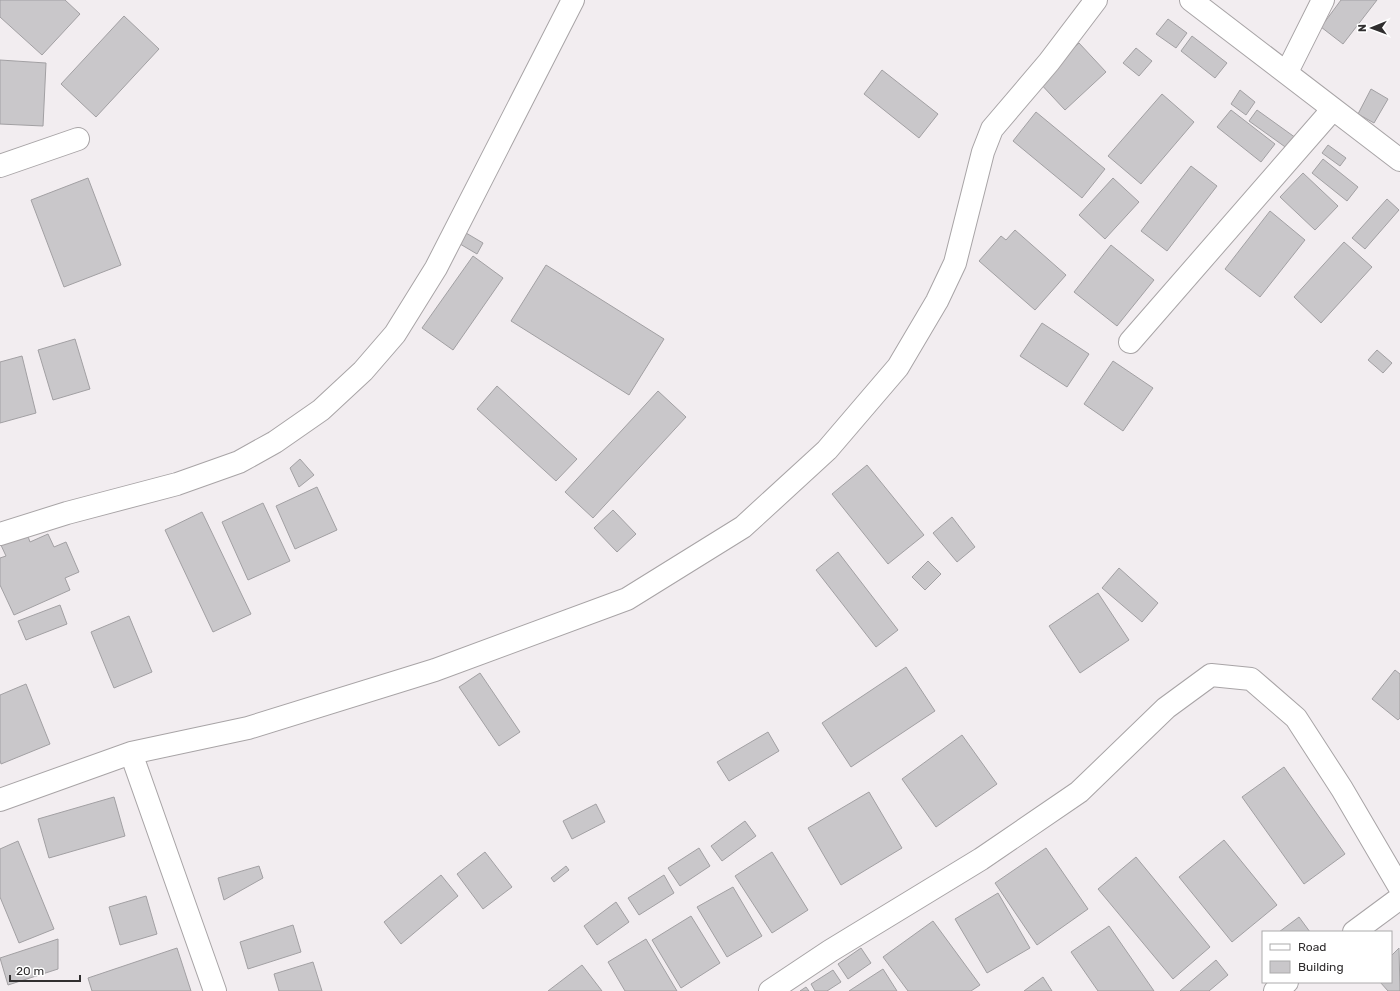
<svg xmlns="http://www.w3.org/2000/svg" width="1400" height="991" viewBox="0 0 1400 991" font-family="Rubik,sans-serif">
	<rect width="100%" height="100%" fill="#f2edf0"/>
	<!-- building -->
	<path fill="#c9c7ca" stroke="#a2a0a3" d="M0,0H65L80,14L42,55L0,17Z
		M1341,0H1377L1343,44L1321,27Z
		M124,16L159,49L96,117L61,84Z
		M1168,19L1187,33L1176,48L1156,34Z
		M1192,36L1227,63L1215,78L1181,51Z
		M1079,43L1106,72L1065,110L1038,81Z
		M1136,48L1152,61L1139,76L1123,63Z
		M0,60L46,63L43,126L0,124Z
		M882,70L938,114L919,138L864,94Z
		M1371,89L1388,99L1374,123L1358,114Z
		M1240,90L1255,102L1246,115L1231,104Z
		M1162,94L1194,122L1141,184L1108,156Z
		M1231,110L1275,144L1261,162L1217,127Z
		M1257,110L1296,138L1288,149L1249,121Z
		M1036,112L1105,169L1082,198L1013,141Z
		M1328,145L1346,158L1340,166L1322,153Z
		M1323,159L1358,187L1347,201L1312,173Z
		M1191,166L1217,186L1167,251L1141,231Z
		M1303,173L1338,206L1315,230L1280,197Z
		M88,178L121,265L64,287L31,200Z
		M1113,178L1139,202L1105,239L1079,215Z
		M1387,199L1399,210L1365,249L1352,238Z
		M1270,211L1305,240L1260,297L1225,269Z
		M461,230L483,243L477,254L455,241Z
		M1015,230L1066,275L1035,310L979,261L1001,236L1006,240Z
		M1344,242L1372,267L1321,323L1294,297Z
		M1111,245L1154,280L1117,326L1074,292Z
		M473,256L503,278L453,350L422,328Z
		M546,265L664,339L629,395L511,321Z
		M1042,323L1089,354L1067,387L1020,356Z
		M75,339L90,389L53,400L38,350Z
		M1377,350L1392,363L1383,373L1368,360Z
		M22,356L36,413L0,423V362Z
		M1113,361L1153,388L1123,431L1084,404Z
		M497,386L577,459L556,481L477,409Z
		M658,391L686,417L593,518L565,492Z
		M300,459L314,475L299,487L290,468Z
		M867,465L924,535L888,564L832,494Z
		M317,487L337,530L295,549L276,506Z
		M263,503L290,561L248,580L222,522Z
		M613,510L636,534L617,552L594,528Z
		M202,512L251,614L213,632L165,530Z
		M952,517L975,547L957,562L933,533Z
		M26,531L30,542L48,534L54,547L66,542L79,572L65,578L70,590L14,615L0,585V558L6,556L0,543Z
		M838,552L898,630L876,647L816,570Z
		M928,561L941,574L925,590L912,577Z
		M1119,568L1158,603L1142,622L1102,588Z
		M1098,593L1129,640L1080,673L1049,626Z
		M60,605L67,624L26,640L18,621Z
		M129,616L152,672L114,688L91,632Z
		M906,667L935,711L851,767L822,723Z
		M1395,670L1400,674V718L1398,720L1372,699Z
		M480,673L520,732L499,746L459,687Z
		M26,684L50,744L1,764L0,760V695Z
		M768,732L779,751L729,781L717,762Z
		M962,735L997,784L936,827L902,779Z
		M1284,767L1345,854L1304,884L1242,797Z
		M869,792L902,848L841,885L808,828Z
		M114,797L125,836L49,858L38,819Z
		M596,804L605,822L572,839L563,821Z
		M745,821L756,836L722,861L711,846Z
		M1224,840L1277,905L1232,942L1179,877Z
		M18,841L54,929L19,943L0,897V849Z
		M699,848L710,866L680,886L668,868Z
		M1046,848L1088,909L1037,945L995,883Z
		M485,852L512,887L483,909L457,874Z
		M772,852L808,910L772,933L735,876Z
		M1136,857L1210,947L1173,979L1098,889Z
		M259,866L263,878L224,900L218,878Z
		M566,866L569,870L554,882L551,878Z
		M441,875L458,896L401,944L384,922Z
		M664,875L674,893L639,915L628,898Z
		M733,887L762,936L727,957L697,907Z
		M998,893L1030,948L987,973L955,919Z
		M146,896L157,934L120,945L109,907Z
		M616,902L629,922L597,945L584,926Z
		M691,916L720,963L681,988L652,940Z
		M1299,917L1310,932H1279Z
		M933,921L980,985L971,991H908L883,957Z
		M293,925L301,952L248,969L240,942Z
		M1109,926L1154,991H1098L1071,952Z
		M58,939V969L8,985L0,958Z
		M646,939L677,991H625L608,962Z
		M177,948L191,991H92L88,978Z
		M861,948L871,963L848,979L838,964Z
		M1399,948L1400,991H1388L1380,982H1391V956Z
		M1216,960L1228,975L1209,991H1180Z
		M313,962L322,991H279L274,974Z
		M582,965L602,991H548Z
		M883,969L897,991H849Z
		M833,970L841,982L827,991H815L811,984Z
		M1043,977L1052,991H1024Z
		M806,987L809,991H800Z"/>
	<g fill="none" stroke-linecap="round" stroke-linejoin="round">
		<!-- minor casing -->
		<g stroke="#a8a4a6" stroke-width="24">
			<path id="minor" d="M1191,0L1400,160
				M1287,72L1323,0
				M0,166L78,139
				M1130,342L1333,109
				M0,534L67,513L177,484L239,462L275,442L321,410L363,371L395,334L436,268L573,0
				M131,753L215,991
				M0,800L131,753L248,728L435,670L627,599L743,527L827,450L898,367L937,301L955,263L983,152L992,129L1049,62L1096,0
				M1354,932L1400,898
				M770,991L830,951L981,859L1079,792L1166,708L1211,675L1251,679L1296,718L1342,789L1400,888
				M1275,991L1287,982"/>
		</g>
		<!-- minor -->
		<use href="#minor" stroke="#fff" stroke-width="22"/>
	</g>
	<!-- legend -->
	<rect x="1262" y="931" width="130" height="52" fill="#ffffff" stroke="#acabac"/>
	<rect x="1270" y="944" width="20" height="6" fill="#ffffff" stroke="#acabac"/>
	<text x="1298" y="951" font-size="12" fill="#302e2f">Road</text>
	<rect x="1270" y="961" width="20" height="12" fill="#c9c7ca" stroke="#acabac"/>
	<text x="1298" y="971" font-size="12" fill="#302e2f">Building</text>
	<!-- north arrow -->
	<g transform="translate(1372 28) rotate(269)" stroke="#ffffff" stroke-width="3" paint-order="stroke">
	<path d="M0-3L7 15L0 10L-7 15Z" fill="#302e2f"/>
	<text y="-6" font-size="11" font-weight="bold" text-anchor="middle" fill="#302e2f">N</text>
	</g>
	<!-- scale -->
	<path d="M10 975v6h70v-6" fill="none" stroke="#302e2f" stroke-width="2"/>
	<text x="16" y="975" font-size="12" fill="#302e2f" stroke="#ffffff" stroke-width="3" paint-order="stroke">20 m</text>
</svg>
